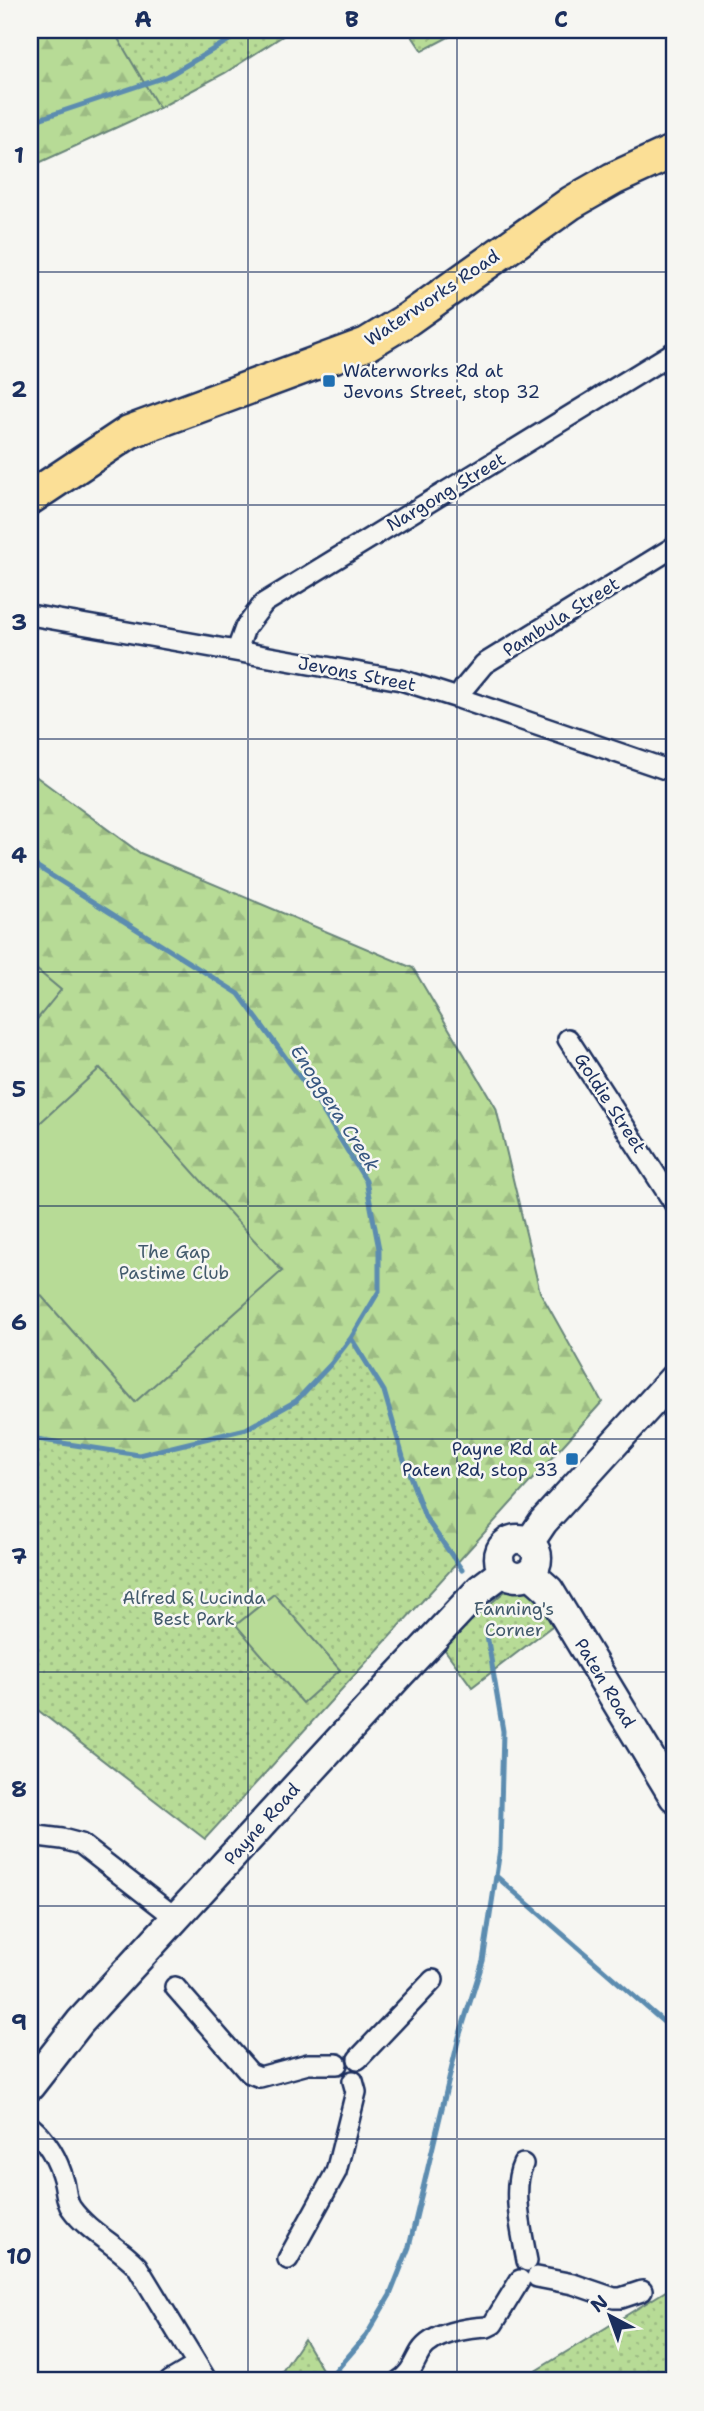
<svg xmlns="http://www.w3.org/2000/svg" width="704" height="2411" viewBox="0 0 704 2411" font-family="'Shantell Sans',sans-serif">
	<defs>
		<pattern id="grass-dots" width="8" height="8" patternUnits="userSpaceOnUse" patternTransform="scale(1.75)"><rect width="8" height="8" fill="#b7db96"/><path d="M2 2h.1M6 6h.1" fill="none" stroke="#9dbc84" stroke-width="1.8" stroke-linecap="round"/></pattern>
		<pattern id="forest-firs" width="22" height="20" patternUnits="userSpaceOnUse" patternTransform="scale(1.75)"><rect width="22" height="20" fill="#b7db96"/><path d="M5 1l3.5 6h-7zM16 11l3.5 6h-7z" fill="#9dbc84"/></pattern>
	</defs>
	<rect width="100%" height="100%" fill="#f6f6f2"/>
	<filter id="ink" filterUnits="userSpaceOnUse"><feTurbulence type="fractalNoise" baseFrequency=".0143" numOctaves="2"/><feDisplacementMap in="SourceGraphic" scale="14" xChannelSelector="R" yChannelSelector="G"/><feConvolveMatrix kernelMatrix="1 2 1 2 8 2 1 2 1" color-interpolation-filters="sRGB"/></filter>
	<g filter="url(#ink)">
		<!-- grass -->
		<path fill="url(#grass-dots)" stroke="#69857a" stroke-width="2" d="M30,30H292L225,73L159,108Z
			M408,30H462L422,51Z
			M351,1338L384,1391L403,1457L425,1517L457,1563L205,1839L30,1704V1438L139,1455L331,1364Z
			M533,1585L556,1623L472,1687L442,1646L504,1592Z
			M674,2286V2381H519Z
			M304,2339L329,2381H268L281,2373Z"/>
		<!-- forest -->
		<path fill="url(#forest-firs)" stroke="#69857a" stroke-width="2" d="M30,30H113L159,108L30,167Z
			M30,772L140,853L413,968L496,1108L540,1292L602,1402L457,1563L425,1517L403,1457L384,1391L351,1338L331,1364L296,1401L246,1429L139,1455L30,1438Z"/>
		<!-- pitch -->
		<path fill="#b7db96" stroke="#69857a" stroke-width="2" d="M30,964L61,990L30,1028Z
			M100,1068L282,1271L135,1402L30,1283V1132Z
			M274,1594L340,1670L303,1703L236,1625Z"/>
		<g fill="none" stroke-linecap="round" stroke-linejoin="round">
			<!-- stream -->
			<path stroke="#5b8cb0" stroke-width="5" d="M30,122L168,76L246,30
				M30,862L239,994L313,1095L366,1181L379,1249V1291L351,1338L331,1364L296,1401L246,1429L139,1455L30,1438
				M351,1338L384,1391L403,1457L425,1517L462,1570
				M496,1876L674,2031
				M327,2381L366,2336L390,2295L409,2247L459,2037L483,1961L500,1850L503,1731L486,1629"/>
			<!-- street casing -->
			<g stroke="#1b2f5e" stroke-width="24">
				<path id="street" d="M30,615L401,680L458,698L674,772
					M237,650L245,628L264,603L674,352
					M458,698L464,688L484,664L674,547
					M568,1039L674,1203
					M30,1835L62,1839L81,1844L176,1918
					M175,1987L250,2073L260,2077L308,2064H337
					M358,2059L433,1980
					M30,2126C48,2141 58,2159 64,2182C66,2190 66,2201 71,2208C88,2232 117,2245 137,2266L207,2381
					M523,2164C511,2189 522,2233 527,2261
					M288,2259L336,2172L356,2092L353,2081
					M537,2277L573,2284L614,2298H621L642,2291
					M170,2381L197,2365
					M399,2381C412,2373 414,2362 421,2351C433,2333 467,2328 487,2327L493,2324L520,2280"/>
			</g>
			<!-- secondary casing -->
			<g stroke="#1b2f5e" stroke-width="33">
				<path id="secondary" d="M499 1558a19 19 0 1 1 38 0a19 19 0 1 1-38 0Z
					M529,1543L543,1522L674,1378
					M530,1573L549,1590L674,1797
					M30,2086L80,2022L399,1675L480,1589L504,1571"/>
			</g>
			<!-- primary casing -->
			<g stroke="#1b2f5e" stroke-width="37">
				<path id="primary" d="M30,498L129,432L367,344L408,319L571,203L613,179L674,151"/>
			</g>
			<!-- street -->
			<use href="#street" stroke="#f6f6f2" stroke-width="19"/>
			<!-- secondary -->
			<use href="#secondary" stroke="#f6f6f2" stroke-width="28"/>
			<!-- primary -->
			<use href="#primary" stroke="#fbdf96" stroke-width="32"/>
		</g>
	</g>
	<!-- grid -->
	<path fill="none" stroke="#1b2f5e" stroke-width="2" stroke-opacity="0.55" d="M248,30V2381M457,30V2381M30,272H674M30,505H674M30,739H674M30,972H674M30,1206H674M30,1439H674M30,1672H674M30,1906H674M30,2139H674"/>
	<!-- markers -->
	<g fill="#1f6fb2" stroke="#f6f6f2" stroke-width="2.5">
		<rect x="322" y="374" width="14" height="14" rx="3.5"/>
		<rect x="565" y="1452" width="14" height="14" rx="3.5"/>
	</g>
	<g text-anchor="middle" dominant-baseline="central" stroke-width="5" stroke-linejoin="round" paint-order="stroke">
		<!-- street labels -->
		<g font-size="18" fill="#1b2f5e" stroke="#f6f6f2">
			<text transform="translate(432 298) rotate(-34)">Waterworks Road</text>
			<text transform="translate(446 492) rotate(-31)">Nargong Street</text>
			<text transform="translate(561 617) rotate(-32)">Pambula Street</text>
			<text transform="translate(357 674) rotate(11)">Jevons Street</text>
			<text transform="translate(610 1103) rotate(57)">Goldie Street</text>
			<text transform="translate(605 1683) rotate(59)">Paten Road</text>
			<text transform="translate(262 1824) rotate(-48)">Payne Road</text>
		</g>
		<!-- poi labels -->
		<g font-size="18" fill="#1b2f5e" stroke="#f6f6f2" text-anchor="start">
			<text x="343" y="371">Waterworks Rd at<tspan x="343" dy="21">Jevons Street, stop 32</tspan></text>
			<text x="558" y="1449" text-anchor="end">Payne Rd at<tspan x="558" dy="21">Paten Rd, stop 33</tspan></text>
		</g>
		<!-- park labels -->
		<g font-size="18" fill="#425a6c" stroke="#f6f6f2">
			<text x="174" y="1252">The Gap<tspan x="174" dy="21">Pastime Club</tspan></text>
			<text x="194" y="1598">Alfred &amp; Lucinda<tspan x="194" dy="21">Best Park</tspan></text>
			<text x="514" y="1609">Fanning's<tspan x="514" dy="21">Corner</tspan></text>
		</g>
		<!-- water labels -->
		<g font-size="19" font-style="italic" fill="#365680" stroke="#f6f6f2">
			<text transform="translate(335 1108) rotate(57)">Enoggera Creek</text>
		</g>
	</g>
	<!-- margin -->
	<rect width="704" height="2411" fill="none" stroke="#f6f6f2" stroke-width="77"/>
	<!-- north arrow -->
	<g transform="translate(610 2316) rotate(319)" stroke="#f6f6f2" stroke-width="5" paint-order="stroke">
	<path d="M0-5L12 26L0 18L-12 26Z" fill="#1b2f5e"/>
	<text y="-10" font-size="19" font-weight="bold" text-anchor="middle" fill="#1b2f5e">N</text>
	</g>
	<rect x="38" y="38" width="628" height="2334" fill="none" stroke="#1b2f5e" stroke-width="2.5"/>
	<g font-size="23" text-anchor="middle" font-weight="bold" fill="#1b2f5e">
		<text x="143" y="27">A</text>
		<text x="352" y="27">B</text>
		<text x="561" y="27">C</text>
		<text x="19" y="163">1</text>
		<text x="19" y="397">2</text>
		<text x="19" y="630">3</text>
		<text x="19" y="863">4</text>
		<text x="19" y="1097">5</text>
		<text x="19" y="1330">6</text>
		<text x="19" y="1564">7</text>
		<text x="19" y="1797">8</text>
		<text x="19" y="2030">9</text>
		<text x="19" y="2264">10</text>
	</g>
</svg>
